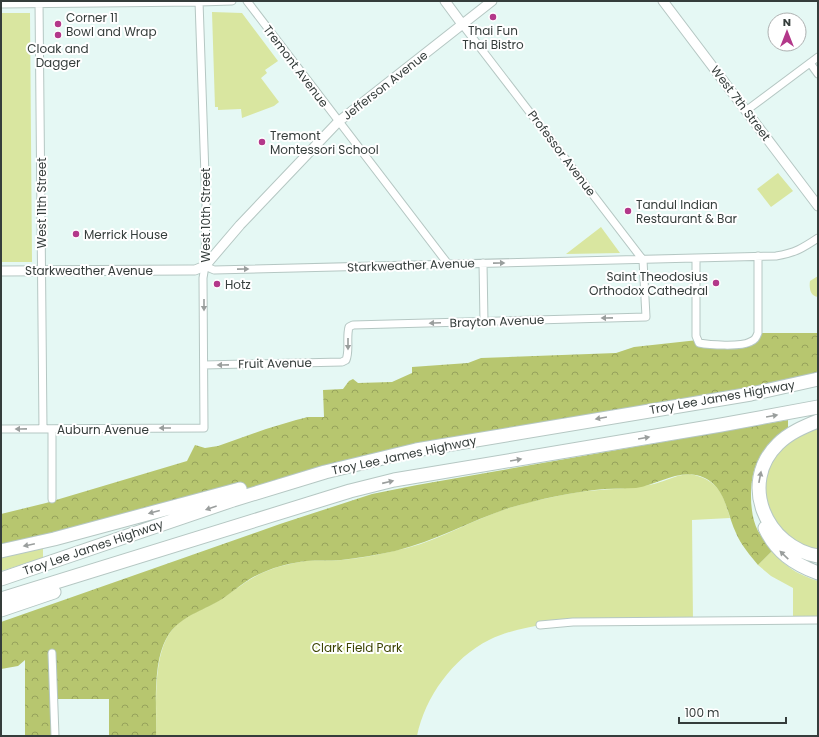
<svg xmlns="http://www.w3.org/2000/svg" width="819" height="737" viewBox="0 0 819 737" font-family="Poppins,sans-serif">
	<defs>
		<pattern id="forest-crowns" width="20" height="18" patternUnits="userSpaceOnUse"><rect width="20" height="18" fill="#b7c66f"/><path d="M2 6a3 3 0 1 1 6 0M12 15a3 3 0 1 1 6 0" fill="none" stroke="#96a25c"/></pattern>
	</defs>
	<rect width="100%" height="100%" fill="#e5f8f4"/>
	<!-- green -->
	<path fill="#d9e6a0" d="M212,12L242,13L278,61L265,70L267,73L261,78L279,102L274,106L242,118L241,109L218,110V107H215Z
		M1,13H30L32,262H1Z
		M778,173L793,191L771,207L757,189Z
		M601,227L620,253L566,254Z
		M818,276V297C810,296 809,288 810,281Z
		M818,426V551L794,544L772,519L766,495V478L769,464L784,443Z
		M690,474C718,480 723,493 730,518L692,520L693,622L548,624C528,627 507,631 489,640C453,658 425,697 417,736H156C157,705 152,655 172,630C184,615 201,611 216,602C234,592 248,578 267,571C279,566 292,563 305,561C317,560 330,561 342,560C364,558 385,553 407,548C442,539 474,519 509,508C532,501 555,496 579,492C602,489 626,489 649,485C663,483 673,475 690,474Z
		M43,548V558L1,571V557Z
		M772,551C787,568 797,574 818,581V620L793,621V588L771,576L758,565Z"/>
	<!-- forest -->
	<path fill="url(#forest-crowns)" d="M758,333H818V381L266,484L1,551V514L46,503L187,461L195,445L205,448L218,446L266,429L296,420L308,417H324L323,390L343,389L349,381L353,379L358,383L392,382L412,373V367L468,363L481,358L616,353L634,347L698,340L699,343L748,344Z
		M788,420V428C777,438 761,450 756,465C749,482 749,514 758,531C762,538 768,544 772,551L758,565C750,555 741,545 736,533C726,512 726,485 700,476C678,469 657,485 636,488C625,488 615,489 604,489C572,492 540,499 509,508C470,521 435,541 395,551C377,555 359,558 341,560C329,561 318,560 306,561C292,563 277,566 264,572C248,578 236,590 222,599C205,610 186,614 172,630C151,655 157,705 156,736H109V699H54L55,736H25V660L18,666L1,669V622L280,524L372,494L417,485Z"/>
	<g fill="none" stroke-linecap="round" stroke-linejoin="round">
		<!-- minor casing -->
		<g stroke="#b5c7c3" stroke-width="9">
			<path id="minor" d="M39,1L43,429
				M247,1L448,264
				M1,4L199,2L232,1
				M810,63L818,74
				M747,110L818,57
				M696,259V336L699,343C709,345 741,347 750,342C755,340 756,338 758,333V256
				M483,263L484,322
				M205,266L214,270L776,256C795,253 803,248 818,238
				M204,365L342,362L346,360C350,350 346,338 349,327L353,325L646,317L643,260L462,24
				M1,429L204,428L203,278L205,266L206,205L199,1
				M52,429V499
				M540,625L573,622L818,620
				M52,653L55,736"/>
		</g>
		<!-- tertiary casing -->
		<g stroke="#b5c7c3" stroke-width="11">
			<path id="tertiary" d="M445,1L462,24
				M663,1L818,206
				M1,271L189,270H195L205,266L240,225L338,122L492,1"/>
		</g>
		<!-- motorway casing -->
		<g stroke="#b5c7c3" stroke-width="15">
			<path id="motorway" d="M818,421C803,427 789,433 778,444C738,483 766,547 818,556
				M765,528C776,552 794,564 818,573
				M1,551L54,539L240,489
				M1,579L233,500L325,472L416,450L751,394L818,379
				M1,599L350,491L394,480L721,425L818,407
				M1,610L54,592"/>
		</g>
		<!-- minor -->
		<use href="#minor" stroke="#fff" stroke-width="7"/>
		<!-- tertiary -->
		<use href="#tertiary" stroke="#fff" stroke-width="9"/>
		<!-- motorway -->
		<use href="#motorway" stroke="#fff" stroke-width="13"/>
	</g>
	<!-- one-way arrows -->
	<defs><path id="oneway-solid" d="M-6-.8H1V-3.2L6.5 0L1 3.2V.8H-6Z"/></defs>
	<g fill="#9a9e9d">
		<use href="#oneway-solid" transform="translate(499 263) rotate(-1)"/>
		<use href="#oneway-solid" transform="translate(243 269) rotate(-1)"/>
		<use href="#oneway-solid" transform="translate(204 305) rotate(90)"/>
		<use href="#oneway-solid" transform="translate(607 318) rotate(179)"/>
		<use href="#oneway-solid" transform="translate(435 323) rotate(178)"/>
		<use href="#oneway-solid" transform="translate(348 344) rotate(90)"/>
		<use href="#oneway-solid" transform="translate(223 365) rotate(179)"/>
		<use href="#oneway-solid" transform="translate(772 416) rotate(-10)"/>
		<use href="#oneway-solid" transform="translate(601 418) rotate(170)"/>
		<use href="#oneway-solid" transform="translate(165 428) rotate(180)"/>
		<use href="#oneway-solid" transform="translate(21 429) rotate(179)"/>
		<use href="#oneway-solid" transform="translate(644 438) rotate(-10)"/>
		<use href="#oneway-solid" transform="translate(516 460) rotate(-10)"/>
		<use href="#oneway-solid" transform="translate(760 477) rotate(-79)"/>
		<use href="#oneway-solid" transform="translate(388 482) rotate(-13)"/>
		<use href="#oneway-solid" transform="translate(211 508) rotate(161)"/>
		<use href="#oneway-solid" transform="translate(154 512) rotate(165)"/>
		<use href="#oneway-solid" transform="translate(29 545) rotate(168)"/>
		<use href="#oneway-solid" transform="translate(784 555) rotate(-136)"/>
	</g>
	<!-- markers -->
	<g fill="#b3388a" stroke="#fff" stroke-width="1.5">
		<circle cx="493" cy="17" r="4"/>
		<circle cx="58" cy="24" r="4"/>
		<circle cx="58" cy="35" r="4"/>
		<circle cx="262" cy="142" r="4"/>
		<circle cx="628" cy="211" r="4"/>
		<circle cx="76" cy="234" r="4"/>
		<circle cx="716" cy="283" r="4"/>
		<circle cx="217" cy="284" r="4"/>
	</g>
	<g text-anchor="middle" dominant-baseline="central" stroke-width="4" stroke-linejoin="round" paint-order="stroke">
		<!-- poi labels -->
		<g font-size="12" fill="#353d3b" stroke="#fff" text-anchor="start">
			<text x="66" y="17">Corner 11<tspan x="66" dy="14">Bowl and Wrap</tspan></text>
			<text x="493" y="30" text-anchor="middle">Thai Fun<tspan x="493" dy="14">Thai Bistro</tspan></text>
			<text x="58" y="48" text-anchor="middle">Cloak and<tspan x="58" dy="14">Dagger</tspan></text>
			<text x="270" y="135">Tremont<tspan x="270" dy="14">Montessori School</tspan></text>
			<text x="636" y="204">Tandul Indian<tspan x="636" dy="14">Restaurant &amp; Bar</tspan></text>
			<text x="84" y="234">Merrick House</text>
			<text x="708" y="276" text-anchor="end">Saint Theodosius<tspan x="708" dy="14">Orthodox Cathedral</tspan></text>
			<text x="225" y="284">Hotz</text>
		</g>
		<!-- street labels -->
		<g font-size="12" fill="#353d3b" stroke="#fff">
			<text transform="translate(296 66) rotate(53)">Tremont Avenue</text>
			<text transform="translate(385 85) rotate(-38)">Jefferson Avenue</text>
			<text transform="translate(741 103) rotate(53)">West 7th Street</text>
			<text transform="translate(562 153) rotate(53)">Professor Avenue</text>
			<text transform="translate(41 203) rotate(-90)">West 11th Street</text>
			<text transform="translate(205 215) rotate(-90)">West 10th Street</text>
			<text transform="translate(411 265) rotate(-2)">Starkweather Avenue</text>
			<text x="89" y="270">Starkweather Avenue</text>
			<text transform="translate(497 321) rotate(-2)">Brayton Avenue</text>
			<text transform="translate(275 363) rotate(-1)">Fruit Avenue</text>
			<text transform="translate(722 397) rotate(-10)">Troy Lee James Highway</text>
			<text x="103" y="429">Auburn Avenue</text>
			<text transform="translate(404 455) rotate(-12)">Troy Lee James Highway</text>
			<text transform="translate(93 547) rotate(-19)">Troy Lee James Highway</text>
		</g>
		<!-- park labels -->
		<g font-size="12" fill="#3a4200" stroke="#fff">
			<text x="357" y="647">Clark Field Park</text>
		</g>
	</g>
	<!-- border -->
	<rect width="819" height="737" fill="none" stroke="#353d3b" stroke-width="4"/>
	<!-- north arrow -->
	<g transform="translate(787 32)"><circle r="19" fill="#ffffff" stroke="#aeb1b1"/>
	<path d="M0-3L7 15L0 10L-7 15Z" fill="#b3388a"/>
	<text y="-6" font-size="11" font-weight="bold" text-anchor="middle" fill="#353d3b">N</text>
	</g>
	<!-- scale -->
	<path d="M679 717v6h107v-6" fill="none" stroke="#353d3b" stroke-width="2"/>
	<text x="685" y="717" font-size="12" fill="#353d3b" stroke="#ffffff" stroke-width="3" paint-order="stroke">100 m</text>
</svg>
